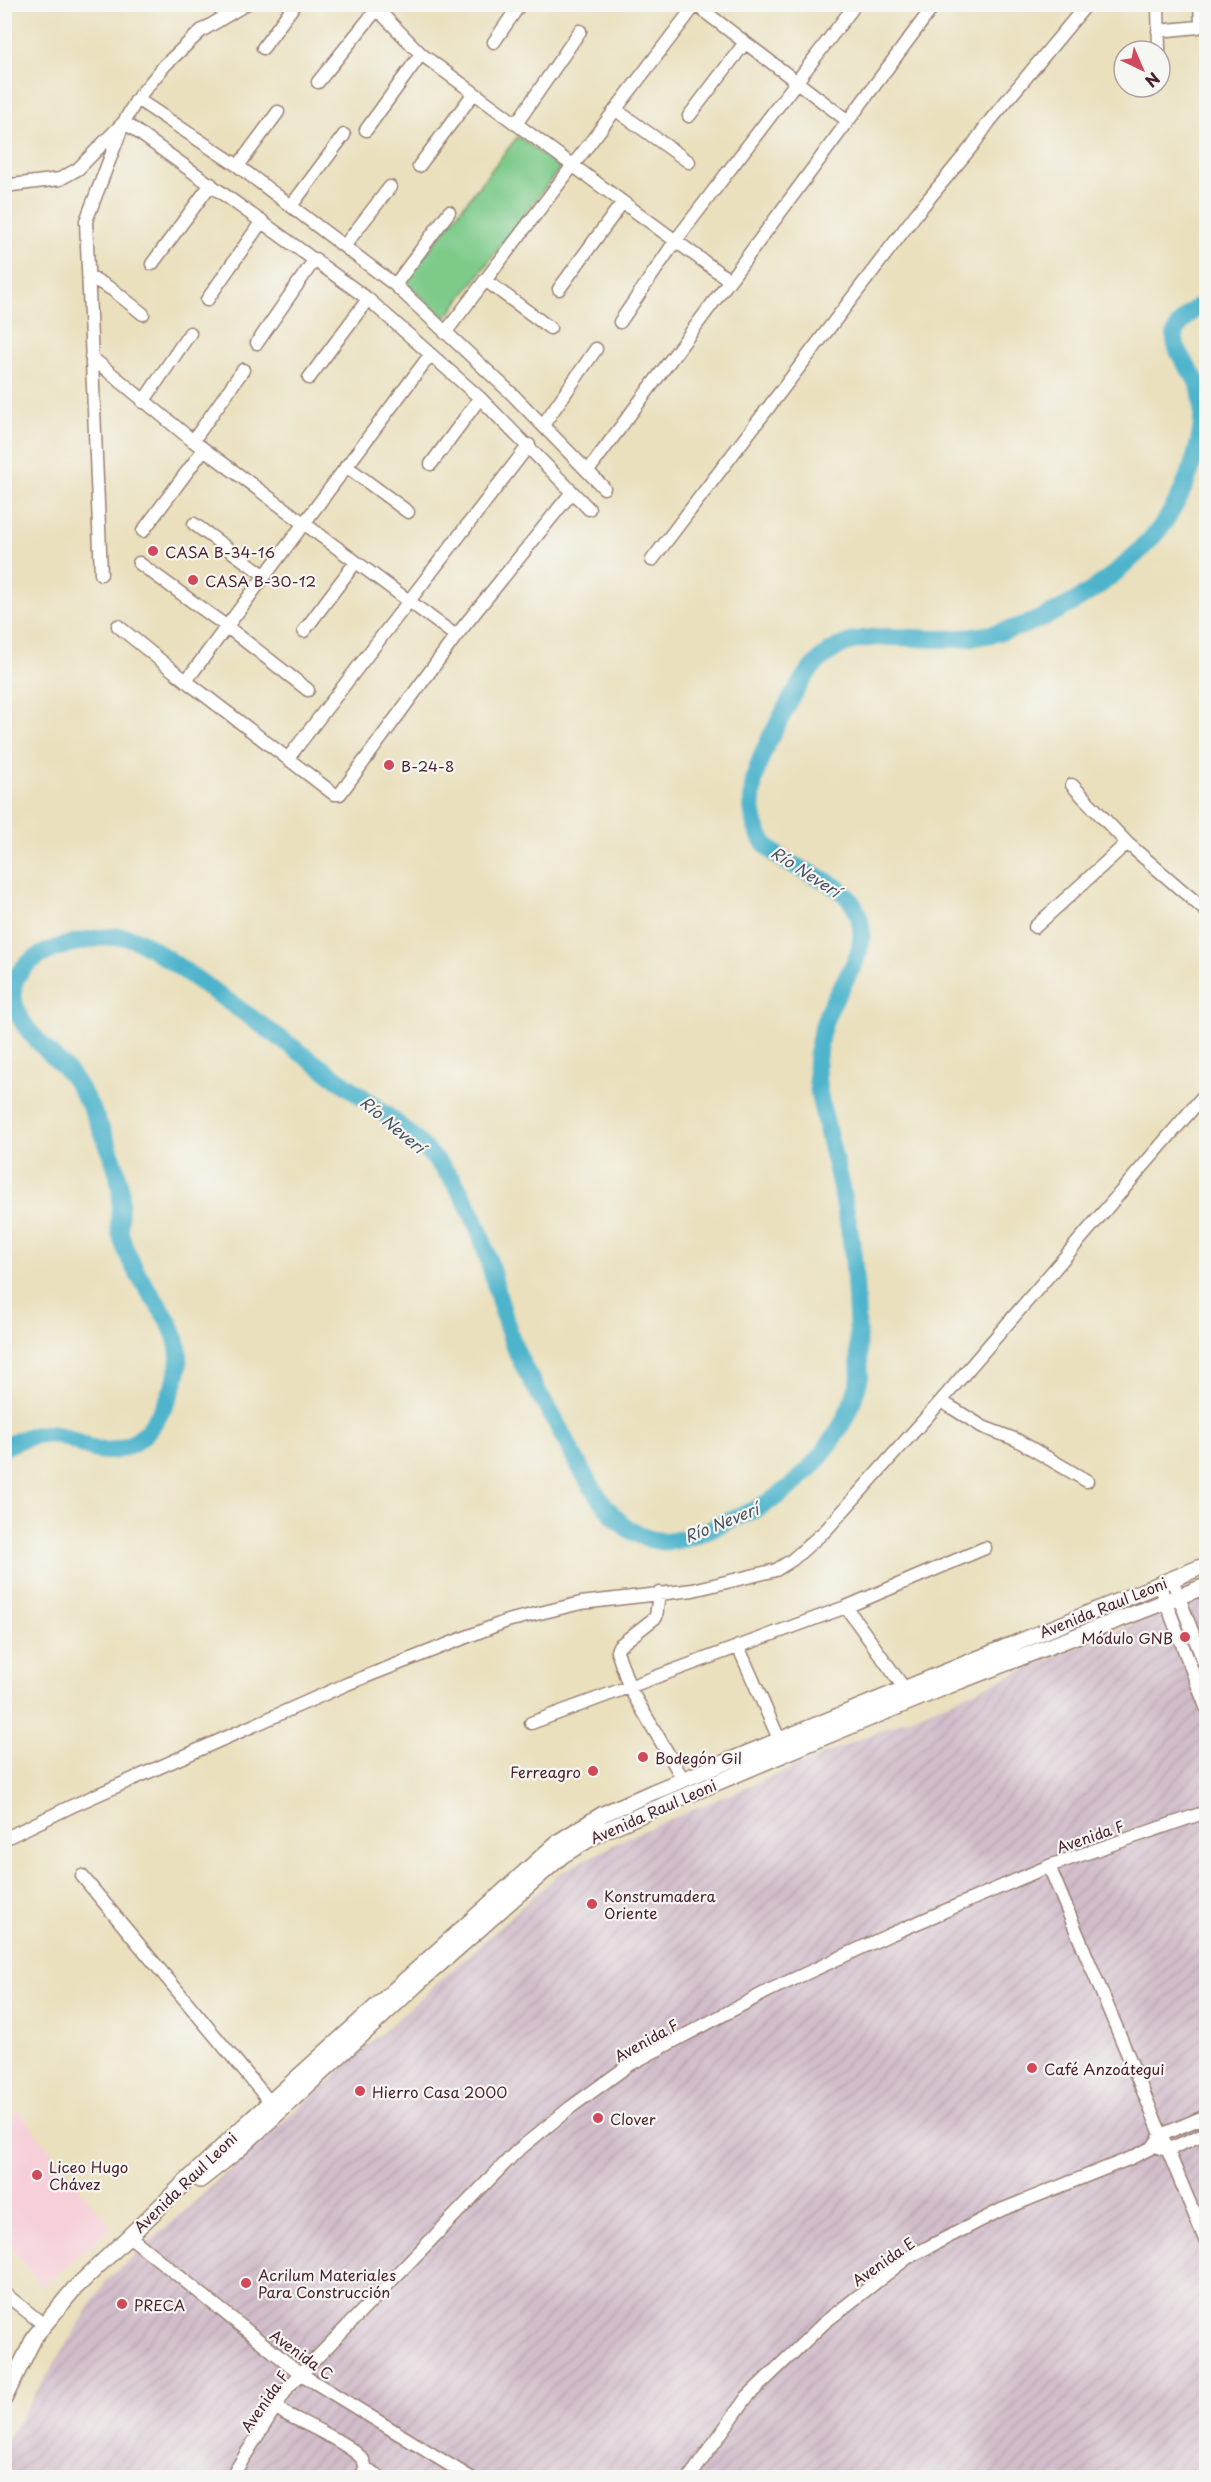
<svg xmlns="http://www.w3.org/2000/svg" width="1211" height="2482" viewBox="0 0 1211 2482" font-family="'Playpen Sans',sans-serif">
	<defs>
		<pattern id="industrial-furrows" width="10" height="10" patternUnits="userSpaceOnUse" patternTransform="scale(1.5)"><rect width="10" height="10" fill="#d1bdca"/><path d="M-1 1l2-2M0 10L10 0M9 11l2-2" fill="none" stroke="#b5a2ae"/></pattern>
	</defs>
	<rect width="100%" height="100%" fill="#f6f6f2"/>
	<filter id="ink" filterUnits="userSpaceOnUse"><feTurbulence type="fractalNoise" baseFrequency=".0167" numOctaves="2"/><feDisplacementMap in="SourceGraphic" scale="12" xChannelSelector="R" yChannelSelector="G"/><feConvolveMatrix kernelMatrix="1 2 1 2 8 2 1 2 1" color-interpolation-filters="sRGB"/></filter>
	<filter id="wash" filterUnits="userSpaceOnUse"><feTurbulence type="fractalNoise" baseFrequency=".008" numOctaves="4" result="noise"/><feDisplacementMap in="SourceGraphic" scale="24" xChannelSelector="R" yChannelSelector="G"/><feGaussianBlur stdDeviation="1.35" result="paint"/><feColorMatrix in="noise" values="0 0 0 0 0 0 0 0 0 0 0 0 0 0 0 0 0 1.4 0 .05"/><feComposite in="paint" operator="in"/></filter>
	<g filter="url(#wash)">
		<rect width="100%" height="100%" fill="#eae0bd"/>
		<!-- built -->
		<path fill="#f6cfd8" d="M18,2110L111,2227L42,2287L5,2240V2123Z"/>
		<!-- industrial -->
		<path fill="url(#industrial-furrows)" d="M1206,1593V2477L5,2478L4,2444L106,2281L561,1872L635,1834Z"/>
		<!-- park -->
		<path fill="#7dca89" stroke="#64745a" stroke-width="1.5" d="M518,136L560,168L446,318L404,282Z"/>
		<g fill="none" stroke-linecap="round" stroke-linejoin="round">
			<!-- river -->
			<path stroke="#4db4cc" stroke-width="18" d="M4,1447C21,1439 38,1431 57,1435C68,1437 79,1444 90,1448C114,1457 139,1444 153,1424C218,1330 143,1313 121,1236C116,1220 123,1203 120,1187C117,1163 101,1127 90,1106C84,1095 76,1081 68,1072C48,1049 21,1032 14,1001C2,952 90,935 124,937C138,938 149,947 160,954C213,990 264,1027 315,1063C362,1097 415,1131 451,1178C489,1228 492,1291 515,1348C525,1373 541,1396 554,1419C574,1455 591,1495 621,1523C632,1533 646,1539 660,1541C686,1544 718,1524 742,1515C799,1493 846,1436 860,1377C857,1334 857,1289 852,1247C847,1208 837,1170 828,1133C823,1110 815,1086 817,1062C818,1044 823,1022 831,1006C843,980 865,957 861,927C853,862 762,883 753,814C748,782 762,752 777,725C794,694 806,664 838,647C870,630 911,640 945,639C1025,638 1094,599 1148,542C1181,508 1211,437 1200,389C1195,372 1175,356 1175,338C1175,322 1196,309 1206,300"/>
		</g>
	</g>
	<g filter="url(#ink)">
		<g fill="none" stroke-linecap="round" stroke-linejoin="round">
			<!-- minor casing -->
			<g stroke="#9a8074" stroke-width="15">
				<path id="minor" d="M376,4L377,9L421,54L729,280
					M1158,4L1159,51
					M696,5L848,121
					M1158,31L1198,27L1201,23L1200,4
					M494,42L520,4
					M263,48L295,4
					M318,82L377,9
					M137,99L238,166L395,285L511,393L604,488
					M616,110L689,162
					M689,116L744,44
					M516,124L580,31
					M366,130L421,54
					M238,166L278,112
					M419,166L474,93
					M4,186L60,179L78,169L124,122L368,299L480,398L589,509
					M291,206L344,135
					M345,245L390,187
					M152,264L211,184
					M89,276L113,290L143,314
					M485,280L550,328
					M395,285L449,212
					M559,289L622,203
					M207,300L262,221
					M620,322L676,240L852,9
					M445,333L696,4
					M257,343L315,259
					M430,355L186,681L334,794H340L456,636L572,492
					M91,357L193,441L456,636
					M309,378L368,299
					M143,402L190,333
					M543,425L596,349
					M193,441L243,370
					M431,464L480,398
					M346,466L408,512
					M588,471L935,4
					M194,524L264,575
					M143,531L204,449
					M652,560L917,213L973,145L989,122L1087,4
					M139,563L226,626L308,690
					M101,574L86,221L124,122L137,99L165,65L201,31L246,4
					M118,626L186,681
					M304,631L355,563
					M289,757L529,445
					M1072,785L1127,843L1206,911
					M1035,927L1127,843
					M941,1401L983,1427L1017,1440L1087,1481
					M1172,1579L1206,1668
					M1159,1584L1206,1707
					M659,1593L656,1617L619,1646L617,1651L630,1689L683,1779
					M846,1607L904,1688
					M738,1646L779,1739
					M531,1723L846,1607L985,1548
					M4,1839L72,1806L347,1684L507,1621L581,1603L693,1590L776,1570L792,1560L826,1530L941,1401L1206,1093
					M1049,1866L1206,2242
					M82,1876L270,2102
					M1160,2148L1167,2150L1206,2133
					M129,2236L301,2374L471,2478
					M9,2297L44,2325
					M277,2406L284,2413C301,2422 353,2445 363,2460C367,2466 364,2472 361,2478
					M365,2469L381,2478
					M231,2478L288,2387L301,2374L516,2152L571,2107L629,2065L768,1991L889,1935L1049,1866L1206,1812
					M689,2478L747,2397L824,2323L907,2258L1001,2210L1131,2158L1153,2147L1161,2135L1206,2116"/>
			</g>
			<!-- major casing -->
			<g stroke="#9a8074" stroke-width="18">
				<path id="major" d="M200,2180L237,2151L416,1985L563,1855L603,1831L817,1740L960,1681L1206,1586
					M4,2399L35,2336L74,2289L245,2125L558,1842L603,1814L653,1792L1206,1565"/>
			</g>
			<!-- minor -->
			<use href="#minor" stroke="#fff" stroke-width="12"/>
			<!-- major -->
			<use href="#major" stroke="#fff" stroke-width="15"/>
		</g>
	</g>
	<!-- markers -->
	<g fill="#d1495b" stroke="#f6f6f2" stroke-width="2">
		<circle cx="153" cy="551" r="6"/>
		<circle cx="193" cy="580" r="6"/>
		<circle cx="389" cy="765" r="6"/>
		<circle cx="1185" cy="1637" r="6"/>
		<circle cx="643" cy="1757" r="6"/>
		<circle cx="593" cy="1771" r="6"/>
		<circle cx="592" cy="1904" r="6"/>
		<circle cx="1032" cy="2068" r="6"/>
		<circle cx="360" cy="2091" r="6"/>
		<circle cx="598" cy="2118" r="6"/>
		<circle cx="37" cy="2175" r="6"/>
		<circle cx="246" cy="2283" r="6"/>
		<circle cx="122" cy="2304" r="6"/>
	</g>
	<g text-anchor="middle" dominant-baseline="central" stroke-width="4.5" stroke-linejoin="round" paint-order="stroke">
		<!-- poi labels -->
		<g font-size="15" fill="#4a1f2b" stroke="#f6f6f2" text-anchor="start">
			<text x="165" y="551">CASA B-34-16</text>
			<text x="205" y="580">CASA B-30-12</text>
			<text x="401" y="765">B-24-8</text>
			<text x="1173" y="1637" text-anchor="end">Módulo GNB</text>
			<text x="655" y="1757">Bodegón Gil</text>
			<text x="581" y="1771" text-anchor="end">Ferreagro</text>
			<text x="604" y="1895">Konstrumadera<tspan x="604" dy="17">Oriente</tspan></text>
			<text x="1044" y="2068">Café Anzoátegui</text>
			<text x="372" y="2091">Hierro Casa 2000</text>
			<text x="610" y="2118">Clover</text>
			<text x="49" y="2166">Liceo Hugo<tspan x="49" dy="17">Chávez</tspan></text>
			<text x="258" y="2274">Acrilum Materiales<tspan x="258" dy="17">Para Construcción</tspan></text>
			<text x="134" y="2304">PRECA</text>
		</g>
		<!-- street labels -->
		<g font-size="15" fill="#4a1f2b" stroke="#f6f6f2">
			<text transform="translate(1103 1607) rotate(-22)">Avenida Raul Leoni</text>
			<text transform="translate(653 1811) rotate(-24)">Avenida Raul Leoni</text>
			<text transform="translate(1090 1836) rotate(-19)">Avenida F</text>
			<text transform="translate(646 2040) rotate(-29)">Avenida F</text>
			<text transform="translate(185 2182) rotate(-44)">Avenida Raul Leoni</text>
			<text transform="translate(883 2261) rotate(-35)">Avenida E</text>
			<text transform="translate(302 2354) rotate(36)">Avenida C</text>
			<text transform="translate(264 2401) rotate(-55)">Avenida F</text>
		</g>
		<!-- water labels -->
		<g font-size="16" font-style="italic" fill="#4b5363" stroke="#f6f6f2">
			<text transform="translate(806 871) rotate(33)">Río Neverí</text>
			<text transform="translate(393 1124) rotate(40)">Río Neverí</text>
			<text transform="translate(721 1522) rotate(-22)">Río Neverí</text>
		</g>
	</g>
	<!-- margin -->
	<rect width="1211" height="2482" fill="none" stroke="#f6f6f2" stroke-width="24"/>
	<!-- north arrow -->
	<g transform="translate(1142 69) rotate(136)"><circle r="28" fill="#f6f6f2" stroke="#b1a0a2" stroke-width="1.5"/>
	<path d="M0-4.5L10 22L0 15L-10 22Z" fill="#d1495b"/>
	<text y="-9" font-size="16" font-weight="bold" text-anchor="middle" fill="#4a1f2b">N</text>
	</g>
</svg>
